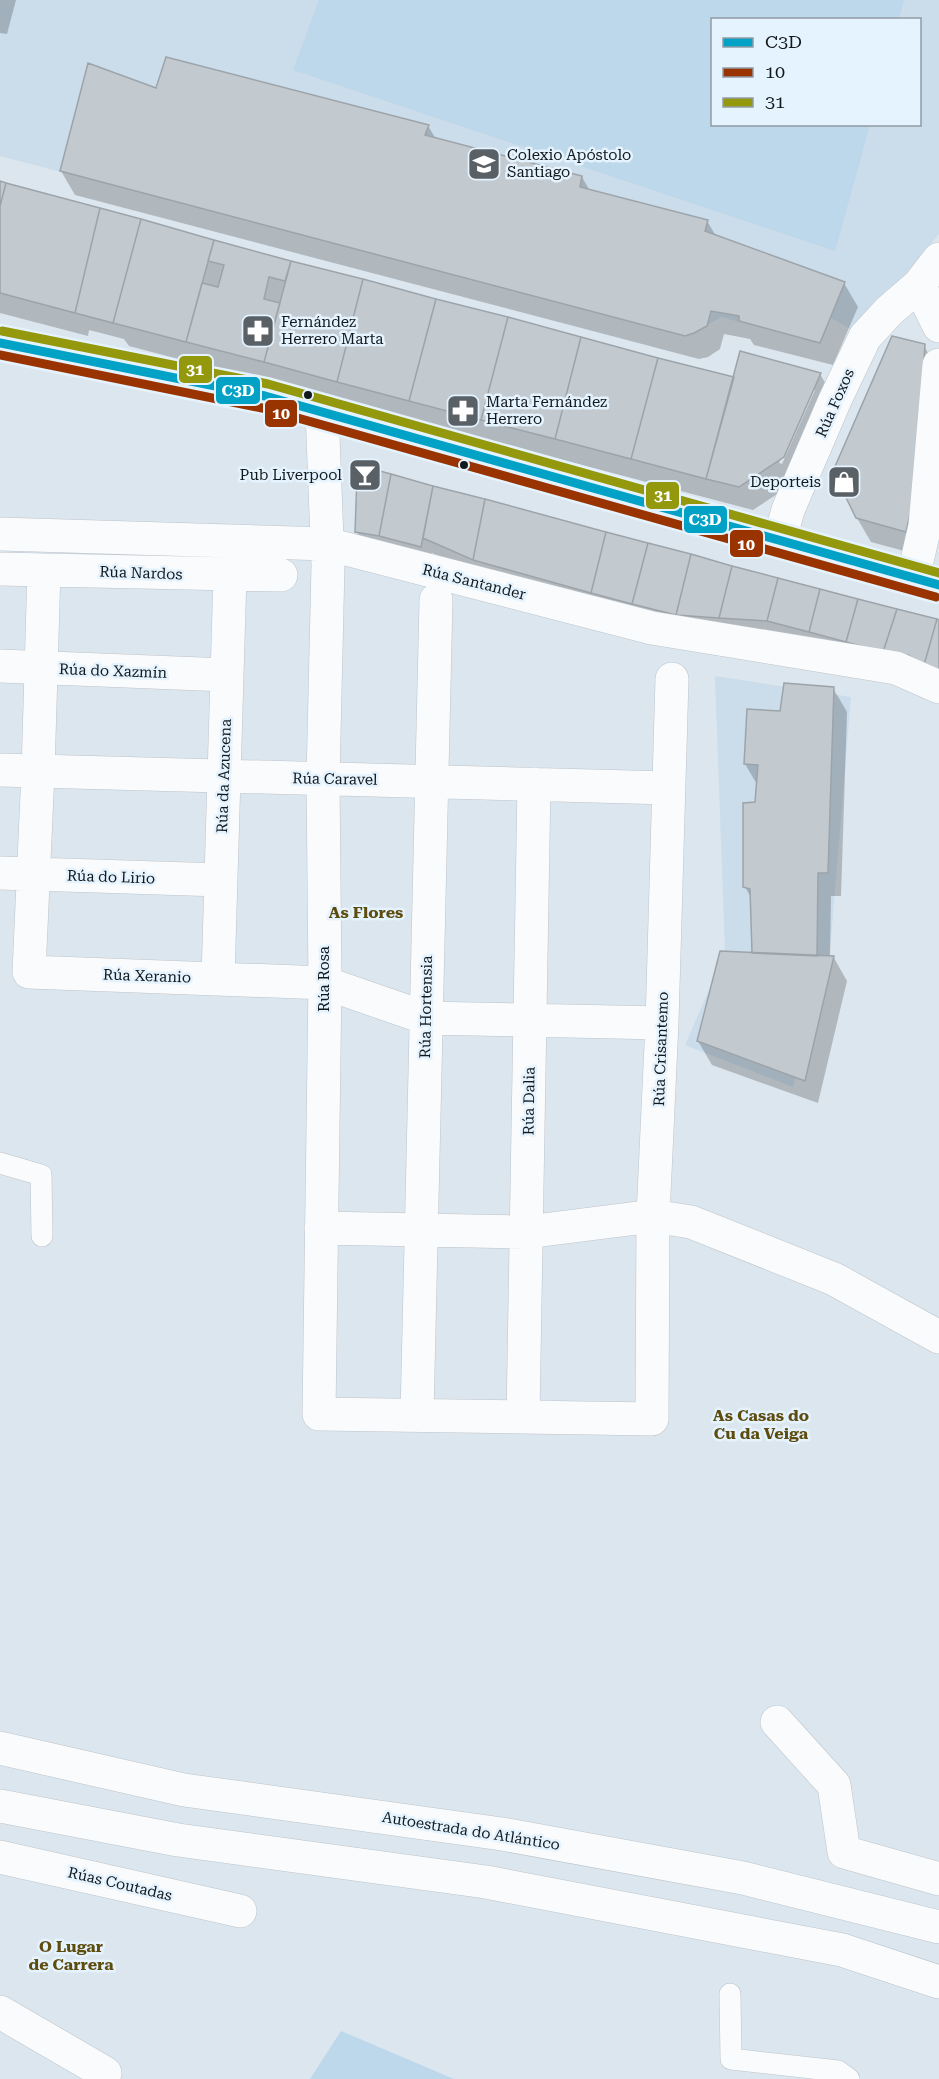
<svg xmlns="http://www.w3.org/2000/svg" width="939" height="2079" viewBox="0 0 939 2079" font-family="'Roboto Serif',serif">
	<rect width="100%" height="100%" fill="#dce6ee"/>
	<!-- built -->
	<path fill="#cbdceb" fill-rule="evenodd" d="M0,0H939V234L895,287L852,330L831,318L820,343L721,317L694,333L685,336L0,156ZM712,20H920V124H712Z
		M715,676L851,697L830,950L793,1087L685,1045L725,953Z"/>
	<!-- green -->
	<path fill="#bdd7eb" d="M319,0H904L899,19L712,20V124L870,125L835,251L293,70Z
		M341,2031L454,2079H310Z"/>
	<!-- shadow -->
	<path fill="#0003" fill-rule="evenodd" d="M0,0H16L7,34L0,33Z
		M157,90L428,126L436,139L582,177L590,191L707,221L716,236L844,283L858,307L833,365L754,345L750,339L724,334L720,349L708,357L699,359L75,195L61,171Z
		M0,184L735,379L741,352L820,374L834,398L797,481L753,510L129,346L124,339L89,330L88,336L0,313ZM812,390H815L782,464L779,463Z
		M924,346L938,370L919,555L871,542L857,518Z
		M369,470L606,533L939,622L918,670L686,631L484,576L432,553L430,562L366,548L357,532Z
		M833,688L847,712L841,896H831L830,958H834L847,981L818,1103L712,1065L698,1041L754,954L752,899L745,887L758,786L745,764L781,713Z"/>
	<!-- building -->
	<path fill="#c2c9cf" stroke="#9ca4aa" stroke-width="1.5" d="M166,57L429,125L425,135L582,176L580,187L708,220L705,231L845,282L820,343L739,321V316L711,311L707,326L694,333L685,336L60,171L88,63L156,88Z
		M0,181L6,183L0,206Z
		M6,183L100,208L75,313L0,293V206Z
		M100,208L141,219L113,323L75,313Z
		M141,219L214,240L186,342L113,323Z
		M214,240L291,261L285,281L269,277L264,299L280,303L264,362L186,342L202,283L218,287L224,265L208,261Z
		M291,261L363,279L337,382L264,362Z
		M363,279L436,299L409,401L337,382Z
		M436,299L508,317L481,420L409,401Z
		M508,317L581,337L555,439L481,420Z
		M892,336L925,344L915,492L906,532L856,518L833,471Z
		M581,337L658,358L631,459L555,439Z
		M740,351L821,373L784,457L739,487L706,479Z
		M658,358L734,377L706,479L631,459Z
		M369,468L391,474L379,536L355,532L357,476Z
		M391,474L433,486L421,547L379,536Z
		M433,486L485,499L473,560L423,538Z
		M485,499L606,532L591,593L473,560Z
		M606,532L648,543L632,604L591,593Z
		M648,543L691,554L676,615L632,604Z
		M691,554L732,566L719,618L676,615Z
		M732,566L778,578L767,621L719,618Z
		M778,578L820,589L809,632L767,621Z
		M820,589L858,599L846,642L809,632Z
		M858,599L897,609L883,652L846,642Z
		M897,609L937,619L924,665L908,655L905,658L883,652Z
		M937,619L939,620V673L924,665Z
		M784,683L834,687L828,873H818L817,956L752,953L750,889L743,887V803L755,802L758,765L744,764L747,709L780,711Z
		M720,951L834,956L805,1081L697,1041Z"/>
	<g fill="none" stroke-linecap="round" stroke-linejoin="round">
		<!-- service casing -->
		<g stroke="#bdc4cb" stroke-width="22">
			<path id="service" d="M0,1163L41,1175L42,1236
				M730,1994L731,2059L838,2071L849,2079"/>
		</g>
		<!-- minor casing -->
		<g stroke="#bdc4cb" stroke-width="34">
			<path id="minor" d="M919,285L939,326
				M322,411L328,565L323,779L325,983L319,1414L652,1419L653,1216L662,1023L672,679
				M0,534L327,544L652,628L896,668L939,687
				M780,539L788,510L802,477L835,400L865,337L889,311L919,285L939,259
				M0,569L281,575
				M44,570L38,772L29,972L325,983L426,1018L662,1023
				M913,578L925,526L939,365
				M0,666L227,675
				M0,770L669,788
				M0,873L221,880
				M218,978L230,575
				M321,1228L527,1232L653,1216L691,1222L834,1279L939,1337
				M417,1415L436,600
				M523,1417L534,784
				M777,1722L834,1785L844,1852L939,1879
				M0,1857L240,1911
				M0,2012L105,2073"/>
		</g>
		<!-- secondary casing -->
		<g stroke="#bdc4cb" stroke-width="34">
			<path id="secondary" d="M0,343L265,396L939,585"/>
		</g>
		<!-- motorway casing -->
		<g stroke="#bdc4cb" stroke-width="34">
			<path id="motorway" d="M0,1748L184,1790L502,1834L743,1878L939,1927
				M0,1806L178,1840L486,1882L842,1950L939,1982"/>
		</g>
		<!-- service -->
		<use href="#service" stroke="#fafbfc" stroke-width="21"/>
		<!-- minor -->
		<use href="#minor" stroke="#fafbfc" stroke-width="33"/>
		<!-- secondary -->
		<use href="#secondary" stroke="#fafbfc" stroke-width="33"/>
		<!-- motorway -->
		<use href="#motorway" stroke="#fafbfc" stroke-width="33"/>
		<!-- bus-1 casing -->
		<g stroke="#e5f3ff" stroke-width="14">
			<path id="bus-1" d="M0,343L265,396L939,585"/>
		</g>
		<!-- bus-2 casing -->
		<g stroke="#e5f3ff" stroke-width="14">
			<path id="bus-2" d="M0,355L262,408L936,597"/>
		</g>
		<!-- bus-3 casing -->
		<g stroke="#e5f3ff" stroke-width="14">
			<path id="bus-3" d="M2,331L268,384L939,573"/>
		</g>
		<!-- bus-1 -->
		<use href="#bus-1" stroke="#01a2c5" stroke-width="9"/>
		<!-- bus-2 -->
		<use href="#bus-2" stroke="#930" stroke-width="9"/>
		<!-- bus-3 -->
		<use href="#bus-3" stroke="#94980d" stroke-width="9"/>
	</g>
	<!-- icons -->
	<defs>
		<g id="school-square" transform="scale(1.725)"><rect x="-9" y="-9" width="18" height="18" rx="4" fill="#596166" stroke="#e5f3ff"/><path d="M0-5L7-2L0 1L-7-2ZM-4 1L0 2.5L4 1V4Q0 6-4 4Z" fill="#fff"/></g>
		<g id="pharmacy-square" transform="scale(1.725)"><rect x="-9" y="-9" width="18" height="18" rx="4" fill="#596166" stroke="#e5f3ff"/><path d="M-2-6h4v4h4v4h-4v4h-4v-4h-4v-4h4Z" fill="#fff"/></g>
		<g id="bar-square" transform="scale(1.725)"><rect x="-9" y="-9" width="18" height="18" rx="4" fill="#596166" stroke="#e5f3ff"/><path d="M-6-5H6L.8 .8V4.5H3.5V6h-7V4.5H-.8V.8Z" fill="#fff"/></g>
		<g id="shop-square" transform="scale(1.725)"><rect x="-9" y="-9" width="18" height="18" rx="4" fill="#596166" stroke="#e5f3ff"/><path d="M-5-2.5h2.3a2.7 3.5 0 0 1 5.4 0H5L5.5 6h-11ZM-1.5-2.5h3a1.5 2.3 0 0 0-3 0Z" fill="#fff"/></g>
	</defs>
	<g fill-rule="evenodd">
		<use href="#school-square" x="484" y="164"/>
		<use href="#pharmacy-square" x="258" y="331"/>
		<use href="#pharmacy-square" x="463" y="411"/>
		<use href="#bar-square" x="365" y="475"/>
		<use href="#shop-square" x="844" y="482"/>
	</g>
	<!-- markers -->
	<g fill="#12191d" stroke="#e5f3ff" stroke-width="2">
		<circle cx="308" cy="395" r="5"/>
		<circle cx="464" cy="465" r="5"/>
	</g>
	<g text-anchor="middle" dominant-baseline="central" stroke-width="5" stroke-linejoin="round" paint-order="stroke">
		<!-- poi labels -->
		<g font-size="15" fill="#12191d" stroke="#e5f3ff" text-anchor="start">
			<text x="507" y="155">Colexio Apóstolo<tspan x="507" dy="17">Santiago</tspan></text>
			<text x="281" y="322">Fernández<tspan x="281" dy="17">Herrero Marta</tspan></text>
			<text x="486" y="402">Marta Fernández<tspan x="486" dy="17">Herrero</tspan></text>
			<text x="342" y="475" text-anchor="end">Pub Liverpool</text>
			<text x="821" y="482" text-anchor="end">Deporteis</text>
		</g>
		<!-- street labels -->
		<g font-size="15" fill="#12191d" stroke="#e5f3ff">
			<text transform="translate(835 403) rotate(-66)">Rúa Foxos</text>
			<text transform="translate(141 573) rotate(2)">Rúa Nardos</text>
			<text transform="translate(474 582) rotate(14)">Rúa Santander</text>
			<text transform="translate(113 671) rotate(2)">Rúa do Xazmín</text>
			<text transform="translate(224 776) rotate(-88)">Rúa da Azucena</text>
			<text transform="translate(335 779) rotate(1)">Rúa Caravel</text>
			<text transform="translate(111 877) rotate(2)">Rúa do Lirio</text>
			<text transform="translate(147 976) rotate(2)">Rúa Xeranio</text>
			<text transform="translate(324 979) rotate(-90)">Rúa Rosa</text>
			<text transform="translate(426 1007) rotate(-89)">Rúa Hortensia</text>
			<text transform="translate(661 1049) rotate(-88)">Rúa Crisantemo</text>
			<text transform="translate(529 1101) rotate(-89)">Rúa Dalia</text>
			<text transform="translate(471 1831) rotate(9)">Autoestrada do Atlántico</text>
			<text transform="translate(120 1884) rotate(13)">Rúas Coutadas</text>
		</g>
		<!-- neighbourhood labels -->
		<g font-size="16" font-weight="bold" fill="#5d4c0d" stroke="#e5f3ff">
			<text x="366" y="912">As Flores</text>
			<text x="761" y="1415">As Casas do<tspan x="761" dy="18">Cu da Veiga</tspan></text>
			<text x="71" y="1946">O Lugar<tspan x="71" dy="18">de Carrera</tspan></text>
		</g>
	</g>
	<g stroke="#e5f3ff" stroke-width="2">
		<rect x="178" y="355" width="35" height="29" rx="6" fill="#94980d"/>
		<rect x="215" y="376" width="46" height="29" rx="6" fill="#01a2c5"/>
		<rect x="264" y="399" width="34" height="29" rx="6" fill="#930"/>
		<rect x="645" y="481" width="35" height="29" rx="6" fill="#94980d"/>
		<rect x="683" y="505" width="45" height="29" rx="6" fill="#01a2c5"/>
		<rect x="729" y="529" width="35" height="29" rx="6" fill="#930"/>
	</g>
	<g font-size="16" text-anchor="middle" font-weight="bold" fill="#fff">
		<text x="195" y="375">31</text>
		<text x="238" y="396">C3D</text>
		<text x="281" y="419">10</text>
		<text x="663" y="501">31</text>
		<text x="705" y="525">C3D</text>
		<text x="746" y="550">10</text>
	</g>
	<!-- legend -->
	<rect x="711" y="18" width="210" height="108" fill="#e5f3ff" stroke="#919ca5" stroke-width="1.5"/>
	<rect x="723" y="38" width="30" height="9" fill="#01a2c5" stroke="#919ca5" stroke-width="1.5"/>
	<text x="765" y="48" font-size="18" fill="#12191d">C3D</text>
	<rect x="723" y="68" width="30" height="9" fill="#993300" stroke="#919ca5" stroke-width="1.5"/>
	<text x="765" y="78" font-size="18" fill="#12191d">10</text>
	<rect x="723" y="98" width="30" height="9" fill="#94980d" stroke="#919ca5" stroke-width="1.5"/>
	<text x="765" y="108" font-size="18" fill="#12191d">31</text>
</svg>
